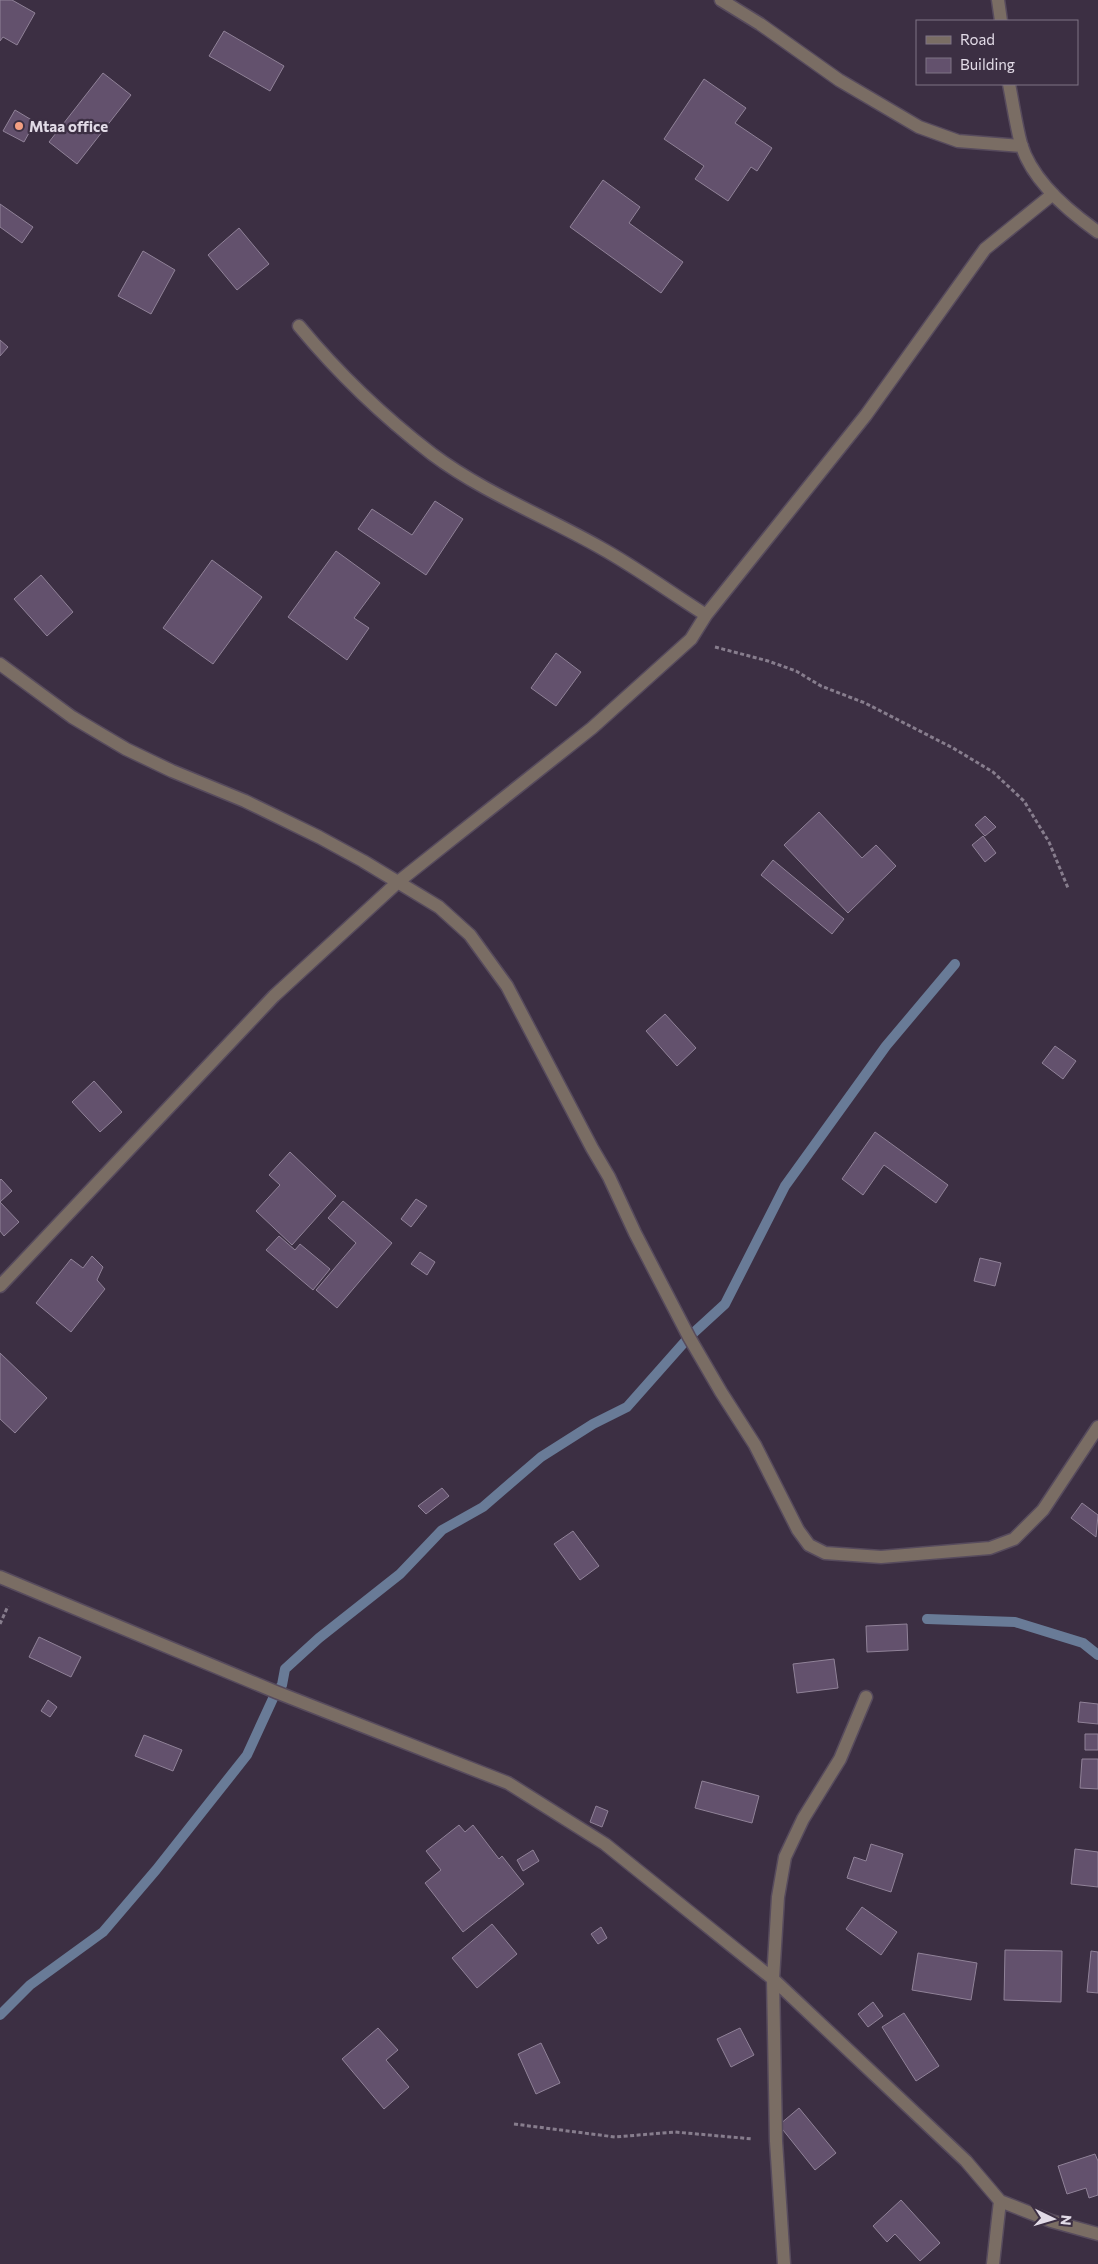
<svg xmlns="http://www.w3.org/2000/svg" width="1098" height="2264" viewBox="0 0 1098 2264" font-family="Commissioner,sans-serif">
	<rect width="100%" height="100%" fill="#3c2f43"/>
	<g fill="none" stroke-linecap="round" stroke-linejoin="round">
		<!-- stream -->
		<path stroke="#697b97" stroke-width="10" d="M927,1619L1015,1622L1083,1643L1098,1655
			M0,2015L30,1985L103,1932L156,1870L247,1755L276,1692L282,1685L285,1669L319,1638L400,1574L442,1530L483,1507L541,1457L593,1424L627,1407L689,1337L725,1304L785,1186L886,1046L955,964"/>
	</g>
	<!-- building -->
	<path fill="#63516d" stroke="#908298" d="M0,0H12L35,13L17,45L3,37L0,41Z
		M224,31L284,66L270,91L209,56Z
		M103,73L131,95L77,164L49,142Z
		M704,79L746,108L735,123L772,148L757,171L751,167L728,201L695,179L704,166L664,139Z
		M15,110L35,122L24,142L3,131Z
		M603,180L640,207L629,223L683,262L661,293L570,227Z
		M0,204L33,227L22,243L0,227Z
		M239,228L269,264L237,290L208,255Z
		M143,251L175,270L151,314L118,296Z
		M0,340L8,347L0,356Z
		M435,501L463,519L426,575L358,529L372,509L412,535Z
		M336,551L380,583L354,618L369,628L347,660L288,617Z
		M212,560L262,597L213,664L163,628Z
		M41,575L73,612L47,636L14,599Z
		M556,653L581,672L556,706L531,688Z
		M819,812L862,858L876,845L896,866L848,913L784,845Z
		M985,816L996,827L985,836L975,825Z
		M983,836L996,853L985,862L972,845Z
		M773,860L844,919L832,934L761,875Z
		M665,1014L696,1048L677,1066L646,1031Z
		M1055,1046L1076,1061L1063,1079L1042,1063Z
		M94,1081L122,1112L100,1132L72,1102Z
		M875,1132L948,1185L936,1203L884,1165L863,1195L842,1179Z
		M290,1152L336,1196L292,1245L256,1211L280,1185L269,1175Z
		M1,1179L12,1191L0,1202L19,1222L4,1236L0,1231V1180Z
		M416,1199L427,1206L411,1227L401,1219Z
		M343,1201L392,1243L337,1308L316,1290L356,1243L328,1218Z
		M279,1236L295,1250L300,1244L330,1269L313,1290L266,1250Z
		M420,1252L435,1262L427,1275L411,1264Z
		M92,1256L103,1267L97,1280L105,1289L71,1332L36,1303L71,1259L83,1268Z
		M980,1258L1001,1263L995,1286L974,1281Z
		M0,1353L47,1398L15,1433L0,1419Z
		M442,1488L449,1496L426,1514L418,1506Z
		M1082,1503L1098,1515L1096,1537L1071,1518Z
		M573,1531L599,1566L580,1580L554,1544Z
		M907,1624L908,1650L867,1652L866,1626Z
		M39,1637L81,1657L71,1677L29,1657Z
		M834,1659L838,1688L797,1693L793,1664Z
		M48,1700L57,1707L50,1717L41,1711Z
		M1080,1702L1098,1704V1724L1078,1722Z
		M1085,1734H1098V1750H1085Z
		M144,1735L182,1750L173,1771L135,1756Z
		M1082,1759H1098V1789L1080,1788Z
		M702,1781L759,1796L752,1823L695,1808Z
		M596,1806L608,1811L602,1827L590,1822Z
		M459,1825L465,1832L473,1825L499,1859L502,1856L524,1884L463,1932L425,1883L441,1870L426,1851Z
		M871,1844L903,1854L891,1892L847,1878L854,1857L866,1861Z
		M1075,1849L1098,1852V1887L1071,1884Z
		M533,1850L539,1861L523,1871L517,1860Z
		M862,1907L897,1932L881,1955L846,1929Z
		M492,1924L517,1954L477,1988L452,1958Z
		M601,1927L607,1938L598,1944L591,1934Z
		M1005,1950L1062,1951L1061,2002L1004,2000Z
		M1091,1951L1098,1952V1993L1087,1992Z
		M918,1953L977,1963L971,2000L912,1990Z
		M873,2002L883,2016L868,2027L858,2014Z
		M904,2013L939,2066L916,2081L882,2027Z
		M378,2028L398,2050L386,2060L409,2087L384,2109L342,2059Z
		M740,2028L754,2055L731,2067L717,2039Z
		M541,2043L560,2083L536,2094L518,2054Z
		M799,2108L836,2153L815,2170L779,2125Z
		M1095,2154L1098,2161V2195L1089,2198L1086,2188L1067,2194L1058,2166Z
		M901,2200L940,2243L920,2261L895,2234L887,2242L873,2226Z"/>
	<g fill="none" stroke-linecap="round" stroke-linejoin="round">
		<!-- minor casing -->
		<g stroke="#574b5d" stroke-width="15">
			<path id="minor" d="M721,0L760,24L839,80L919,127L958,141L1022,146
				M998,0L1001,21
				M1009,84C1013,104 1016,125 1021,144C1032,181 1068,211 1098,232
				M299,326C338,373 384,417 432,454C484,493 545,516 601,548C637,568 671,593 706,615
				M0,664L72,717L126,749L172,771L245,801L319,837L363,861L439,907L470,935L507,986L592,1148L609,1177L635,1233L689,1337L721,1392L755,1445L798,1530L809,1545L825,1553L881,1557L990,1548L1014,1539L1043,1510L1098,1427
				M0,1286L274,996L398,882L592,728L691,639L706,615L866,415L985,249L1053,194
				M0,1577L276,1692L508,1783L605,1844L773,1979L966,2161L1000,2201L1051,2221L1098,2234
				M784,2264L776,2141L773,1979L778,1897L785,1857L803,1819L840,1759L866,1697
				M993,2264L1000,2201"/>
		</g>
		<!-- path -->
		<path stroke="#877d8d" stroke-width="3" stroke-dasharray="4 2.5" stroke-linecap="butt" d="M715,647L768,661L796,671L821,686L865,703L953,748L993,772L1024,801L1049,842L1068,888
			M0,1624L8,1606
			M514,2124L615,2137L675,2132L753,2139"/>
		<!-- minor -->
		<use href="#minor" stroke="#7a6d64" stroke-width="12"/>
	</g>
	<!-- markers -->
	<circle fill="#f39f82" stroke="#3c2f43" stroke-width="2" cx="19" cy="126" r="5"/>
	<g text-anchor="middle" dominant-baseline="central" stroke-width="4.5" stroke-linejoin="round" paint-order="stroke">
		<!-- poi labels -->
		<g font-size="15" font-weight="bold" fill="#e2dbe7" stroke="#3c2f43" text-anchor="start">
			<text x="29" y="126">Mtaa office</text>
		</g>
	</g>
	<!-- legend -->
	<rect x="916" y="20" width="162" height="65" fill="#3c2f43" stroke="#7e7485"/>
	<rect x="926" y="36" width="25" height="8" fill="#7a6d64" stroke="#7e7485"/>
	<text x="960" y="45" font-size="15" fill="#e2dbe7">Road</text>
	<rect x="926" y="58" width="25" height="15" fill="#63516d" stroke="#7e7485"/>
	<text x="960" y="70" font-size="15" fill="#e2dbe7">Building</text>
	<!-- north arrow -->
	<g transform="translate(1053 2219) rotate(95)" stroke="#3c2f43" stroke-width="4" paint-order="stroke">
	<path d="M0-4L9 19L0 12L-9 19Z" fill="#e2dbe7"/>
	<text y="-8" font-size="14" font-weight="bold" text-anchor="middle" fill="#e2dbe7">N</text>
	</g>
</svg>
